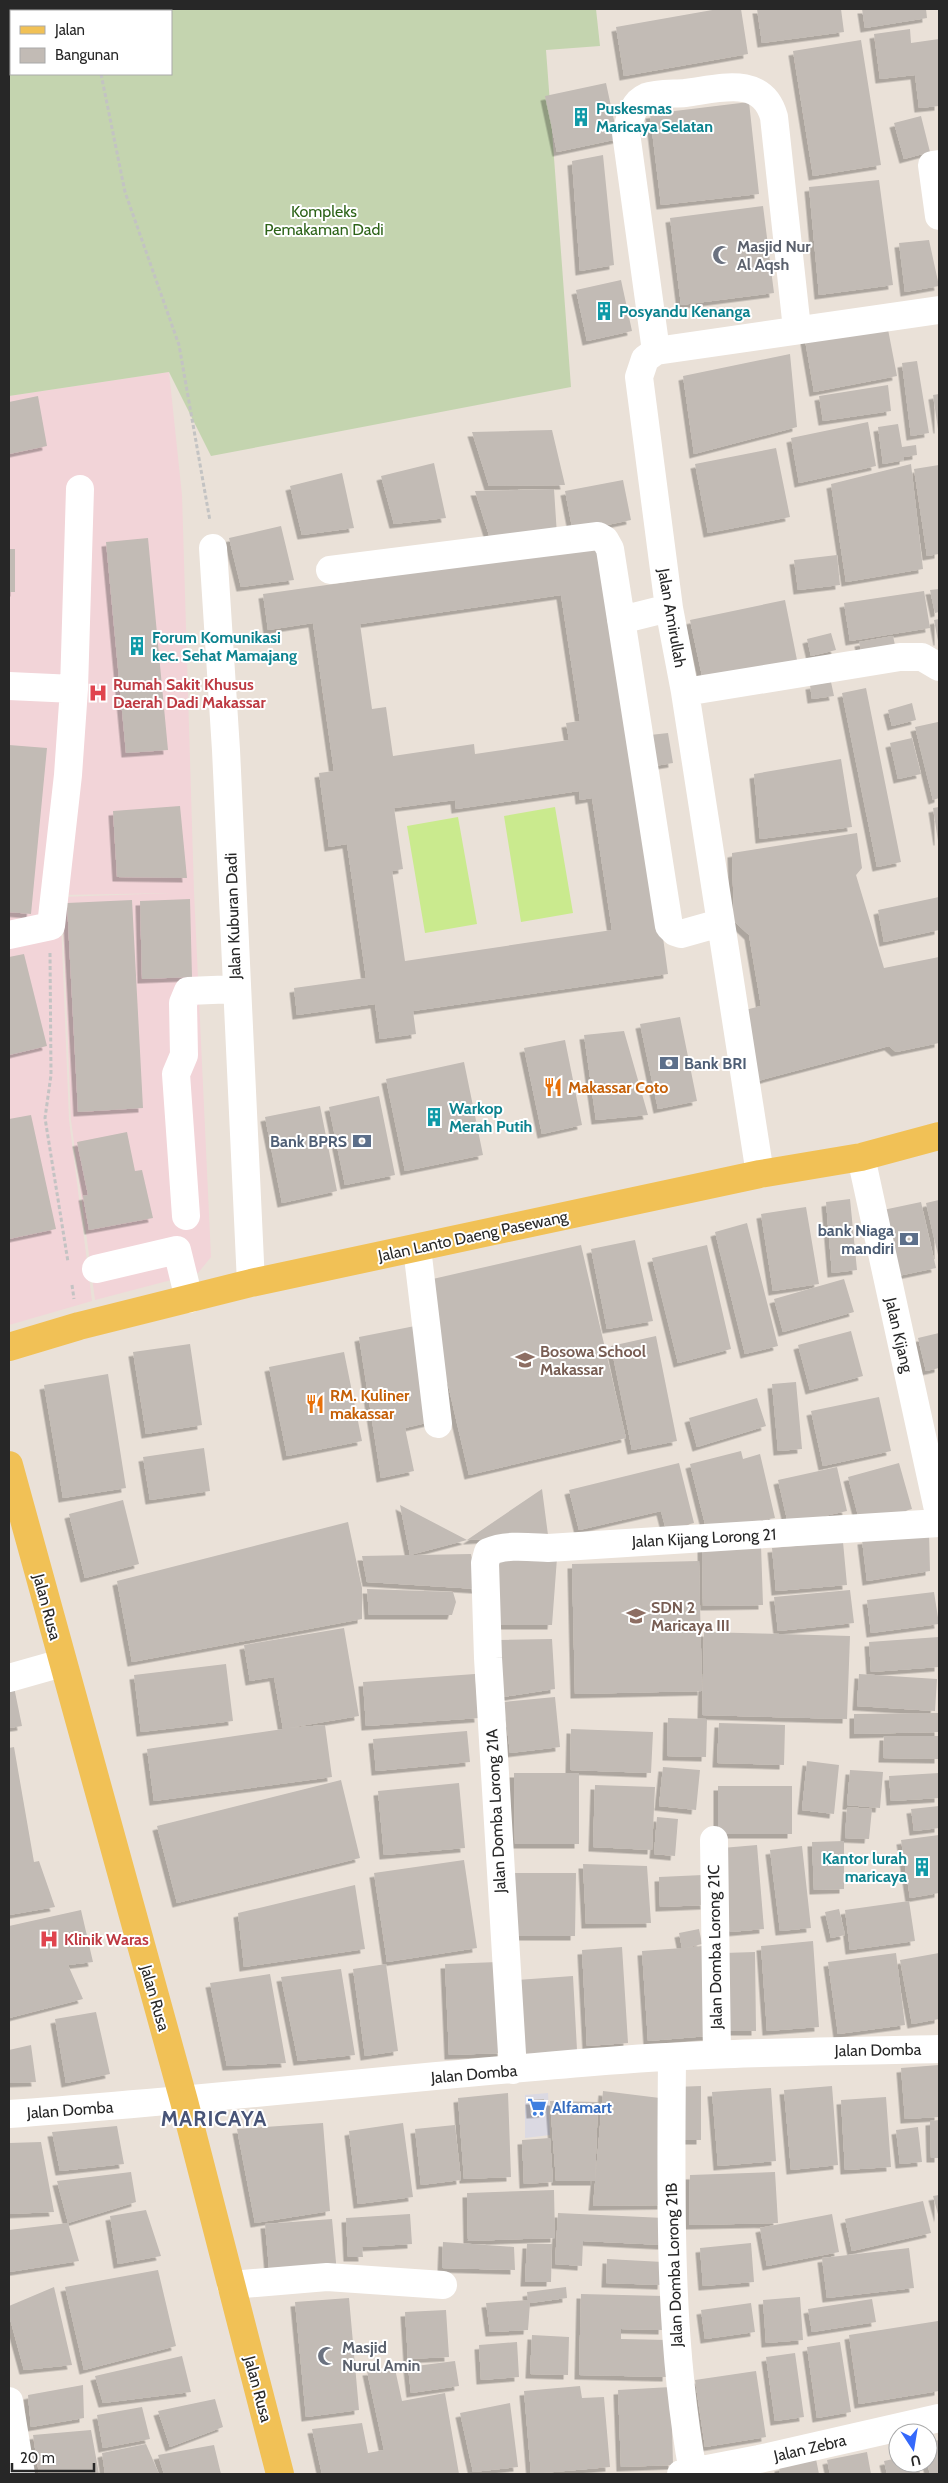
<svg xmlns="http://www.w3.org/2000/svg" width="948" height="2483" viewBox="0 0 948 2483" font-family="Cabin,sans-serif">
	<defs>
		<filter id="shadow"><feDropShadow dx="-4.5" dy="4.5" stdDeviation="0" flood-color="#0004"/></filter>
	</defs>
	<rect width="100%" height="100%" fill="#eae1d8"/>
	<!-- industrial -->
	<path fill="#dbd9e2" d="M548,2093L550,2135L525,2138V2095Z"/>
	<!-- medical -->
	<path fill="#f2d4d8" d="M169,372L182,495L194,892L211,1257L198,1273L95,1300L71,1120L62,897L172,893L60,895L69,1120L92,1301L9,1325V396Z"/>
	<!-- cemetery -->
	<path fill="#c4d4af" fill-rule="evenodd" d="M9,9H596L600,46L546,50L571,387L211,456L169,372L9,396ZM11,11H171V74H11Z"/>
	<!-- pitch -->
	<path fill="#caea8e" d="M555,807L573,913L521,922L504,816Z
		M458,817L477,924L425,933L407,826Z"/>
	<!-- building -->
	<path fill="#c2bbb5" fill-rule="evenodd" filter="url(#shadow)" d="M718,9H741L748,54L624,76L616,27Z
		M757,9H841L844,32L762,43Z
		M862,9H926L927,18L865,28Z
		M910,29L911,43L939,39V106L919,108L915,75L880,79L874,34Z
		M861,40L881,165L813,176L793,51Z
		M606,83L618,139L557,152L545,96Z
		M749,102L759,194L661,205L650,114Z
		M921,116L930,152L904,159L894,123Z
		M603,155L614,265L580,271L572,161Z
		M879,180L893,285L819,295L809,187Z
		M763,206L774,293L681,305L670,218Z
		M929,240L939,286L905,292L899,243Z
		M621,280L632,331L587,341L576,290Z
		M886,319L897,376L814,392L804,334Z
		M790,354L797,427L694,454L683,376Z
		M917,361L929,433L911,436L902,363Z
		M888,385L891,411L823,421L819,396Z
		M939,394V429H938L933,395Z
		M38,396L47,446L9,454V402Z
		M868,422L876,466L799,483L791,438Z
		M898,424L902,447L916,445L917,455L904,457V460L883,464L878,427Z
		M552,430L565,485L489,486L472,432Z
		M776,448L790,517L708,533L695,464Z
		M434,463L446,518L394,524L381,476Z
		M911,464L923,569L846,582L831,484Z
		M939,465V554L927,556L914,469Z
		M342,473L354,528L302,535L290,486Z
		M623,480L631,520L573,532L565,491Z
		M554,489L557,535L492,545L475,491Z
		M281,526L294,580L241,587L229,538Z
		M148,538L168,750L126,753L106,542Z
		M602,546L641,736L668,733L673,763L648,767L643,792L668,974L413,1011L416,1034L380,1039L375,1004L297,1015L294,988L366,978L347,844L329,847L319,773L334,771L313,623L268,630L263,594ZM561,595L580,721L566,723L569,740L475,754L474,744L393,756L386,707L372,709L360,624ZM579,791L580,800L592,798L612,930L405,961L392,871L403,869L394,808L455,800L456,809Z
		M9,549H15V592H9Z
		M837,555L840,585L798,590L794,560Z
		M939,589V612L935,613L930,590Z
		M924,591L930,628L850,641L844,603Z
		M785,600L798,665L704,685L690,620Z
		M939,619V641H938L934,620Z
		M831,633L836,650L811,656L807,639Z
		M893,636L897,654L863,660L859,642Z
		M831,682L834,696L812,699L810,685Z
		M866,688L901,862L877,867L842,693Z
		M912,703L916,720L892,726L888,710Z
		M938,722L939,798L933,800L915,727Z
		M912,738L921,774L898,779L890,743Z
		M9,745L47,748L31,914L9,912Z
		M841,759L852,827L760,839L754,774Z
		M180,806L187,878L117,877L113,811Z
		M939,807V841H938L933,808Z
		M857,833L862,868L856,875L884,968L939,957V1043L896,1052L889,1046L754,1082L741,1011L761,1006L749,935L734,921L732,853Z
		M939,897V930L884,942L878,910Z
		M190,899L192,977L142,979L140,901Z
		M132,900L143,1108L78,1112L67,903Z
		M24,954L47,1046L9,1055V957Z
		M680,1017L697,1101L658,1109L640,1024Z
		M624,1031L648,1115L596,1120L584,1035Z
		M565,1040L582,1125L542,1134L524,1048Z
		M464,1062L483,1155L405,1171L386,1079Z
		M379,1096L395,1175L345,1185L329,1107Z
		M320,1106L337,1191L282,1203L265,1117Z
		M31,1115L56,1229L9,1239V1119Z
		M127,1132L135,1171L142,1170L153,1218L89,1230L83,1196L88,1195L77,1142Z
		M850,1199L857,1270L832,1273L826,1202Z
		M939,1200V1255H938L926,1203Z
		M921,1202L936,1268L898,1276L883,1210Z
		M806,1207L819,1284L773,1291L761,1214Z
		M747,1223L778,1346L745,1354L715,1232Z
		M635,1240L653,1321L607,1329L591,1249Z
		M581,1245L626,1438L469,1475L424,1281Z
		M707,1245L731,1349L678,1363L652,1258Z
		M844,1279L854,1312L783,1332L774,1299Z
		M415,1326L430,1422L405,1428L414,1471L381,1478L359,1337Z
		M851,1331L863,1376L810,1390L798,1345Z
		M939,1333V1368L926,1371L918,1338Z
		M656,1336L677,1441L632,1450L611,1346Z
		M190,1344L202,1425L146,1434L133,1352Z
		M344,1352L362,1441L287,1456L269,1367Z
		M108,1374L126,1488L63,1498L44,1385Z
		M796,1382L802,1449L778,1451L772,1384Z
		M879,1397L891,1451L823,1466L811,1411Z
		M757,1398L766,1426L697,1447L689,1418Z
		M204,1448L210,1491L150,1500L143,1457Z
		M741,1451L743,1459L760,1454L775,1518L706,1528L690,1464Z
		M679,1463L694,1523L666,1530L661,1511L579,1530L569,1490Z
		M899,1463L912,1509L860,1523L848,1477Z
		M837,1467L847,1511L788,1524L778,1480Z
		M542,1489L548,1535L467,1540Z
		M123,1500L139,1564L85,1578L69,1514Z
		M400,1505L467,1540L410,1555Z
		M348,1522L362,1588V1619L132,1662L117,1581Z
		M929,1532L930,1571L867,1581L862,1540Z
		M843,1542L847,1585L776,1591L772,1548Z
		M761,1545L763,1605L703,1606L702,1546Z
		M471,1554L477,1589L367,1582L362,1556Z
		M493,1554L557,1558L552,1625H496Z
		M699,1561L702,1691L575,1694L572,1564Z
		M367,1589L453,1592L456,1602L452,1615H369Z
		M850,1590L854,1623L778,1631L774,1597Z
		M934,1592L939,1624L871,1633L867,1600Z
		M344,1628L359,1716L288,1728L325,1725L332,1777L154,1801L147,1749L283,1729L274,1677L250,1681L244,1645Z
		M704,1632L850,1636L847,1719L702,1715Z
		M939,1637V1667L871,1672L869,1642Z
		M552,1639L555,1689L504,1697L497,1640Z
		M226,1664L233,1721L141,1732L134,1675Z
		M475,1674L479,1718L366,1726L363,1682Z
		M859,1674L937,1679L935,1711L857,1706Z
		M14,1687L22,1726L9,1728V1688Z
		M555,1697L560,1747L510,1753L504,1702Z
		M935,1713H939V1732L854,1734V1714Z
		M668,1718L707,1719L706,1757L667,1756Z
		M719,1723L785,1725L784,1765L717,1763Z
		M571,1729L653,1732L651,1773L570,1770Z
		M467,1731L470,1762L376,1771L373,1739Z
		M884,1736H939V1759L883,1758Z
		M14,1747L34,1862L39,1861L55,1907L9,1915V1748Z
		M807,1761L839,1765L834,1814L802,1810Z
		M663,1767L700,1770L696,1810L659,1806Z
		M850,1770L883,1772L880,1808L847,1805Z
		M514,1773H579V1844H515Z
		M939,1773V1798L891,1801L889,1776Z
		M341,1780L360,1858L177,1903L157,1826Z
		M459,1783L465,1848L384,1855L378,1791Z
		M595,1785L655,1787L652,1850L593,1847Z
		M718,1786H792V1834H718Z
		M939,1806V1828L914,1831L911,1809Z
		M847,1807L872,1809L869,1839L845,1838Z
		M657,1817L678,1819L675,1856L654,1854Z
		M939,1835V1893L910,1898L901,1840Z
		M844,1841V1889L814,1890L812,1842Z
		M757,1845L764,1929L730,1932L722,1848Z
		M802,1846L811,1928L780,1931L770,1850Z
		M464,1860L477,1948L387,1962L374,1873Z
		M583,1864L647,1866L651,1923L586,1924Z
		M515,1873H576L575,1936H515Z
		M703,1875L705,1905L660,1907L659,1877Z
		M355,1885L365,1949L244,1967L238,1913Z
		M909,1901L915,1941L850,1950L845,1910Z
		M839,1909L845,1935L831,1938L825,1912Z
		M81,1910L93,1962L68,1965L83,1999L9,2018V1926Z
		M699,1929L702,1944L685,1948L702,1946L708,2036L648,2041L642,1951L682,1948L679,1933Z
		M813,1941L819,2027L767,2031L761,1946Z
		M622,1947L628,2043L587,2046L582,1950Z
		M755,1952L756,2031H726L724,1953Z
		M896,1953L905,2025L838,2034L828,1962Z
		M939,1953V2019L912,2024L900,1960Z
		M498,1962L502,2053L449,2055L445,1964Z
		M386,1964L398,2051L365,2056L353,1969Z
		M341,1969L355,2055L298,2061L281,1977Z
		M270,1974L286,2063L227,2066L210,1983Z
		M573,1976L577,2050L521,2054L517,1980Z
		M96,2012L110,2074L66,2083L55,2019Z
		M31,2045L36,2082L9,2083V2050Z
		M939,2065V2117L905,2119L901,2068Z
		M701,2086V2140H676L675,2087Z
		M832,2086L838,2165L791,2170L784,2090Z
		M771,2088L776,2161L718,2166L712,2092Z
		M603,2091L668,2099L662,2205L593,2206Z
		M508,2093L511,2177L464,2179L458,2098Z
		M886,2097L891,2167L845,2170L841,2100Z
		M544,2099V2113L531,2114L530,2100Z
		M550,2101L598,2102L595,2181H556Z
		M939,2120V2158H931L930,2121Z
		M323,2123L330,2211L255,2223L237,2129Z
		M403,2123L413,2197L358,2204L349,2131Z
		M455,2125L461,2180L421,2185L415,2129Z
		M117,2126L124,2164L60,2171L52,2132Z
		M918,2127L922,2162L900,2164L896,2130Z
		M550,2138L553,2182L524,2184L522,2140Z
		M41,2142L54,2212L9,2214V2143Z
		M131,2172L136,2202L68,2223L57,2181Z
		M775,2172L778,2223L689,2225L690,2175Z
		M554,2190L555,2238L468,2241L467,2193Z
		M939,2195V2218L933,2196Z
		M923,2201L931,2233L852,2251L845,2219Z
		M146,2210L161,2256L118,2264L110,2216Z
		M558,2213L664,2218L663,2245L583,2241L582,2266L555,2264Z
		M410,2214L412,2244L362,2247L363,2257H348L346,2218Z
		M832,2214L839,2252L767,2266L760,2228Z
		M332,2219L337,2273L270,2279L265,2224Z
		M68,2223L79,2261L9,2272V2230Z
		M443,2242L514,2247L515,2270L442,2268Z
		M751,2243L754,2282L703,2286L700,2248Z
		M527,2244H552L551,2282H525Z
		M909,2248L914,2288L827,2298L822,2258Z
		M607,2259L663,2262L662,2285L606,2283Z
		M158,2270L176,2346L84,2370L65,2287Z
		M54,2287L72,2365L24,2370L9,2315V2306Z
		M566,2287L567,2298L530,2303L528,2330L490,2332L486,2303L528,2300L527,2292Z
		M581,2294L664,2296L663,2330L621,2329V2339L668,2340L667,2377L579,2375Z
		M800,2297L803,2340L766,2343L763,2300Z
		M349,2298L359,2410L306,2417L295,2302Z
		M872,2299L876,2322L812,2332L808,2309Z
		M751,2303L755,2332L705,2339L701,2310Z
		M446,2310L449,2357L408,2359L405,2312Z
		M938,2321L939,2391L859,2404L849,2335Z
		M532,2335L569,2337L568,2375L530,2374Z
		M517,2342L519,2377L481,2380L479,2345Z
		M840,2342L851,2412L817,2418L807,2347Z
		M795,2353L804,2417L775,2421L766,2357Z
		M182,2356L191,2392L103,2403L95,2376Z
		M455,2361L459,2386L411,2393L408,2367Z
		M395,2369L402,2401L445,2393L459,2474H322L312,2429L362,2423L368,2453L384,2450L367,2371Z
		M756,2371L766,2437L705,2447L695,2380Z
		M83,2385L84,2418L31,2427L28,2395Z
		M580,2386L582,2398L604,2397L610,2467L531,2474L524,2391Z
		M671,2387L673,2465L621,2467L618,2390Z
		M215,2399L223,2427L170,2447L158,2411Z
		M510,2403L518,2467L473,2472L460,2413Z
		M142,2407L150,2439L103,2448L97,2415Z
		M91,2430L99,2474H39L33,2435Z
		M939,2440V2474H930L927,2463L928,2442Z
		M146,2444L159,2474H105L102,2453Z
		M214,2445L221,2474H164L158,2455Z
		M867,2452L871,2474H830L827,2460Z
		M898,2458V2463H918L920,2474H887L884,2461Z
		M816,2459L819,2474H780L779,2467Z"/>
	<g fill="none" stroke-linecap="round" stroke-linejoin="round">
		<!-- path -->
		<path stroke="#c3c3c3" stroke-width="3" stroke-dasharray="4 2.5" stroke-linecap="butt" d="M88,9V11
			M101,74L125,192L179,345L210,521
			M50,953L51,1075L45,1118L68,1262
			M72,1285L74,1299"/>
		<!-- minor -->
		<path stroke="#fff" stroke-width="28" d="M939,164L932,165L939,216
			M656,351L626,133C630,120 632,103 646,97C657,93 674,94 685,93C718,89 762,74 774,117L797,329
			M213,548L226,750L251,1283
			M330,570L598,536L605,540L610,549L669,926L675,932L681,934L720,923
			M621,620L669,608
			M9,686L74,689
			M685,692L900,657H922L939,667
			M9,935L51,926L68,775L74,689L80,489
			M861,1157L939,1514
			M760,1174L685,692L669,608L639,377L645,359L656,351L939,310
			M186,1216L176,1074L184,1055L183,1003L188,991L236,989
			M417,1248L438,1424
			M96,1269L177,1250L189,1299
			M9,1678L62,1663
			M714,1840L717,2054
			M672,2057C671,2195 668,2336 693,2472
			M513,2070L488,1658L485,1563L488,1552C506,1544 528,1547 548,1548L939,1523
			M9,2114C204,2100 398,2078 593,2062C708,2052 824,2052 939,2049
			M231,2285L327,2277L443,2285
			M9,2401L21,2474
			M681,2474L759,2459L939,2418"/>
		<!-- major -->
		<path stroke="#f1c156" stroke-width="28" d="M9,1347L79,1326L251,1283L760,1174L861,1157L939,1136
			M9,1465L184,2101L280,2474"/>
	</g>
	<!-- icons -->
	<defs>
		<g id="building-bare" transform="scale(1.5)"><path d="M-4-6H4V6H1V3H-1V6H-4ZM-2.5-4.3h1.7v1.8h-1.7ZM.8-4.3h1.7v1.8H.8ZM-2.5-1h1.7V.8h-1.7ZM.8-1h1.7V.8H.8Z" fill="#0f9aa8" stroke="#fff" stroke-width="2.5" paint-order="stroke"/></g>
		<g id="mosque-bare" transform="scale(1.5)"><path d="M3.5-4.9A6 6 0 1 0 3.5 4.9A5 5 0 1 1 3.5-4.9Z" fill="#6b7280" stroke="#fff" stroke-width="2.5" paint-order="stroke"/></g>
		<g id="hospital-bare" transform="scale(1.5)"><path d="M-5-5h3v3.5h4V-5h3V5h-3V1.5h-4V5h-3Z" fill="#e0444e" stroke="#fff" stroke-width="2.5" paint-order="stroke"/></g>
		<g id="bank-bare" transform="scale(1.5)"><path d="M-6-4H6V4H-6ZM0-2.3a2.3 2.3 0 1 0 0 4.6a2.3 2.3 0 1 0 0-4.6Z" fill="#5c6f8a" stroke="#fff" stroke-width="2.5" paint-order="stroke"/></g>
		<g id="restaurant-bare" transform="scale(1.5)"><path d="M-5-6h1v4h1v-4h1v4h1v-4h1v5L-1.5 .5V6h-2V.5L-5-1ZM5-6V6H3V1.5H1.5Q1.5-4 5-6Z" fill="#e8710a" stroke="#fff" stroke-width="2.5" paint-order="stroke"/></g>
		<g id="school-bare" transform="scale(1.5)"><path d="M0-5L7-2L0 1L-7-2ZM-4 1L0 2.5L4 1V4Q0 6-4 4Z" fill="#8d6e63" stroke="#fff" stroke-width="2.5" paint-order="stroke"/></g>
		<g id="supermarket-bare" transform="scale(1.5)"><path d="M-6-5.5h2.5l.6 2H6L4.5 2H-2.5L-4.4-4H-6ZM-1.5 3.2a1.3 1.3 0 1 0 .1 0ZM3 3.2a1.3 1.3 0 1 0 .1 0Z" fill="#3f7fe0" stroke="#fff" stroke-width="2.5" paint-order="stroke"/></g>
	</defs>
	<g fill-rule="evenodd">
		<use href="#building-bare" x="581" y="117"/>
		<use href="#mosque-bare" x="722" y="255"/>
		<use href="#building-bare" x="604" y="311"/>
		<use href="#building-bare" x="137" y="646"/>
		<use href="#hospital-bare" x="98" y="693"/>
		<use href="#bank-bare" x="669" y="1063"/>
		<use href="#restaurant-bare" x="553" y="1087"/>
		<use href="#building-bare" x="434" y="1117"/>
		<use href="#bank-bare" x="362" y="1141"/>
		<use href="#bank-bare" x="909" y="1239"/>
		<use href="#school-bare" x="525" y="1360"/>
		<use href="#restaurant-bare" x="315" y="1404"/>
		<use href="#school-bare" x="636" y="1616"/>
		<use href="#building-bare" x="922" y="1867"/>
		<use href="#hospital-bare" x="49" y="1939"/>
		<use href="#supermarket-bare" x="537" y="2107"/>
		<use href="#mosque-bare" x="327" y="2356"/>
	</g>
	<g text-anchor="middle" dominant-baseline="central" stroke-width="4" stroke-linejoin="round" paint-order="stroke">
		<!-- culture labels -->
		<g font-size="16" font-weight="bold" fill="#0d838f" stroke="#fff" text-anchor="start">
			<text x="596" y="108">Puskesmas<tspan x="596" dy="18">Maricaya Selatan</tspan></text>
			<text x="619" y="311">Posyandu Kenanga</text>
			<text x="152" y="637">Forum Komunikasi<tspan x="152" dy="18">kec. Sehat Mamajang</tspan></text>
			<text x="449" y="1108">Warkop<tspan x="449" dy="18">Merah Putih</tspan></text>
			<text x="907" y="1858" text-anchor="end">Kantor lurah<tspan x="907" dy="18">maricaya</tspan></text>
		</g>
		<!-- park labels -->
		<g font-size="16" fill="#2d6318" stroke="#fff">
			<text x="324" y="211">Kompleks<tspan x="324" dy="18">Pemakaman Dadi</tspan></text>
		</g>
		<!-- worship labels -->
		<g font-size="16" font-weight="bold" fill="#5b616d" stroke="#fff" text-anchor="start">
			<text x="737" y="246">Masjid Nur<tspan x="737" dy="18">Al Aqsh</tspan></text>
			<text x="342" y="2347">Masjid<tspan x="342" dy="18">Nurul Amin</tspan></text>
		</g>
		<!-- street labels -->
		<g font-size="16" fill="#272727" stroke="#fff">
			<text transform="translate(672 618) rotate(80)">Jalan Amirullah</text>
			<text transform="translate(233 916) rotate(-92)">Jalan Kuburan Dadi</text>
			<text transform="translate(473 1236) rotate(-12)">Jalan Lanto Daeng Pasewang</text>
			<text transform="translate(899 1335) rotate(77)">Jalan Kijang</text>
			<text transform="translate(704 1538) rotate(-3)">Jalan Kijang Lorong 21</text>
			<text transform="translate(47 1607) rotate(75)">Jalan Rusa</text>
			<text transform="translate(496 1811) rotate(-93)">Jalan Domba Lorong 21A</text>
			<text transform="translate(715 1947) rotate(-91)">Jalan Domba Lorong 21C</text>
			<text transform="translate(155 1998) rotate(74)">Jalan Rusa</text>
			<text transform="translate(878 2050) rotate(-1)">Jalan Domba</text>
			<text transform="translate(474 2074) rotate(-5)">Jalan Domba</text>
			<text transform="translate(70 2110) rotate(-4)">Jalan Domba</text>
			<text transform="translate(674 2265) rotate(-92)">Jalan Domba Lorong 21B</text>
			<text transform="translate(258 2389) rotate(75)">Jalan Rusa</text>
			<text transform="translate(810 2448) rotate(-13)">Jalan Zebra</text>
		</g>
		<!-- health labels -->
		<g font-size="16" font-weight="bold" fill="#be3a42" stroke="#fff" text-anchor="start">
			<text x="113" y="684">Rumah Sakit Khusus<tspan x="113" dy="18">Daerah Dadi Makassar</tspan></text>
			<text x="64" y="1939">Klinik Waras</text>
		</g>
		<!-- service labels -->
		<g font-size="16" font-weight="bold" fill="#4e5e75" stroke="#fff" text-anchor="end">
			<text x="684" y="1063" text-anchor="start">Bank BRI</text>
			<text x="347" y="1141">Bank BPRS</text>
			<text x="894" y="1230">bank Niaga<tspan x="894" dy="18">mandiri</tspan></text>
		</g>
		<!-- food labels -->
		<g font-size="16" font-weight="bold" fill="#c56008" stroke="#fff" text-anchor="start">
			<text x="568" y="1087">Makassar Coto</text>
			<text x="330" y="1395">RM. Kuliner<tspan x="330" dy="18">makassar</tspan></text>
		</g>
		<!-- education labels -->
		<g font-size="16" font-weight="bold" fill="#785e54" stroke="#fff" text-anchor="start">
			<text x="540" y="1351">Bosowa School<tspan x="540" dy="18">Makassar</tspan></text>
			<text x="651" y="1607">SDN 2<tspan x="651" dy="18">Maricaya III</tspan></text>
		</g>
		<!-- shop labels -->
		<g font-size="16" font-weight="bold" fill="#366cbe" stroke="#fff" text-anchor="start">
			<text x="552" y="2107">Alfamart</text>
		</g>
		<!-- district labels -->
		<g font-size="21" font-weight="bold" letter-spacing="1" fill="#485477" stroke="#fff">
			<text x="214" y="2118">MARICAYA</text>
		</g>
	</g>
	<!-- border -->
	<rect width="948" height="2483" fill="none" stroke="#272727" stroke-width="20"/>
	<!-- legend -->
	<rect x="10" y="10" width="162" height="65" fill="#ffffff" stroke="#a9a9a9"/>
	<rect x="20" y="26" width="25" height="8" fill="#f1c156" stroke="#a9a9a9"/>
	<text x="55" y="35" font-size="15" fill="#272727">Jalan</text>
	<rect x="20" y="48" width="25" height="15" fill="#c2bbb5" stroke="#a9a9a9"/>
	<text x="55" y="60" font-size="15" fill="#272727">Bangunan</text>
	<!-- north arrow -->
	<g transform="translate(913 2448) rotate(168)"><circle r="24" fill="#ffffff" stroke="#a9a9a9"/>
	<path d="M0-4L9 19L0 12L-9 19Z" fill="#3468fb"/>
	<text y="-8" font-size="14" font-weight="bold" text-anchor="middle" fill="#272727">U</text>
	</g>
	<!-- scale -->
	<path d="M12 2463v8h82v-8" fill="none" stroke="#272727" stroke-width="2.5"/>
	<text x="20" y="2463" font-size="15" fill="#272727" stroke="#ffffff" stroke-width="4" paint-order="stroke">20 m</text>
</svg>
